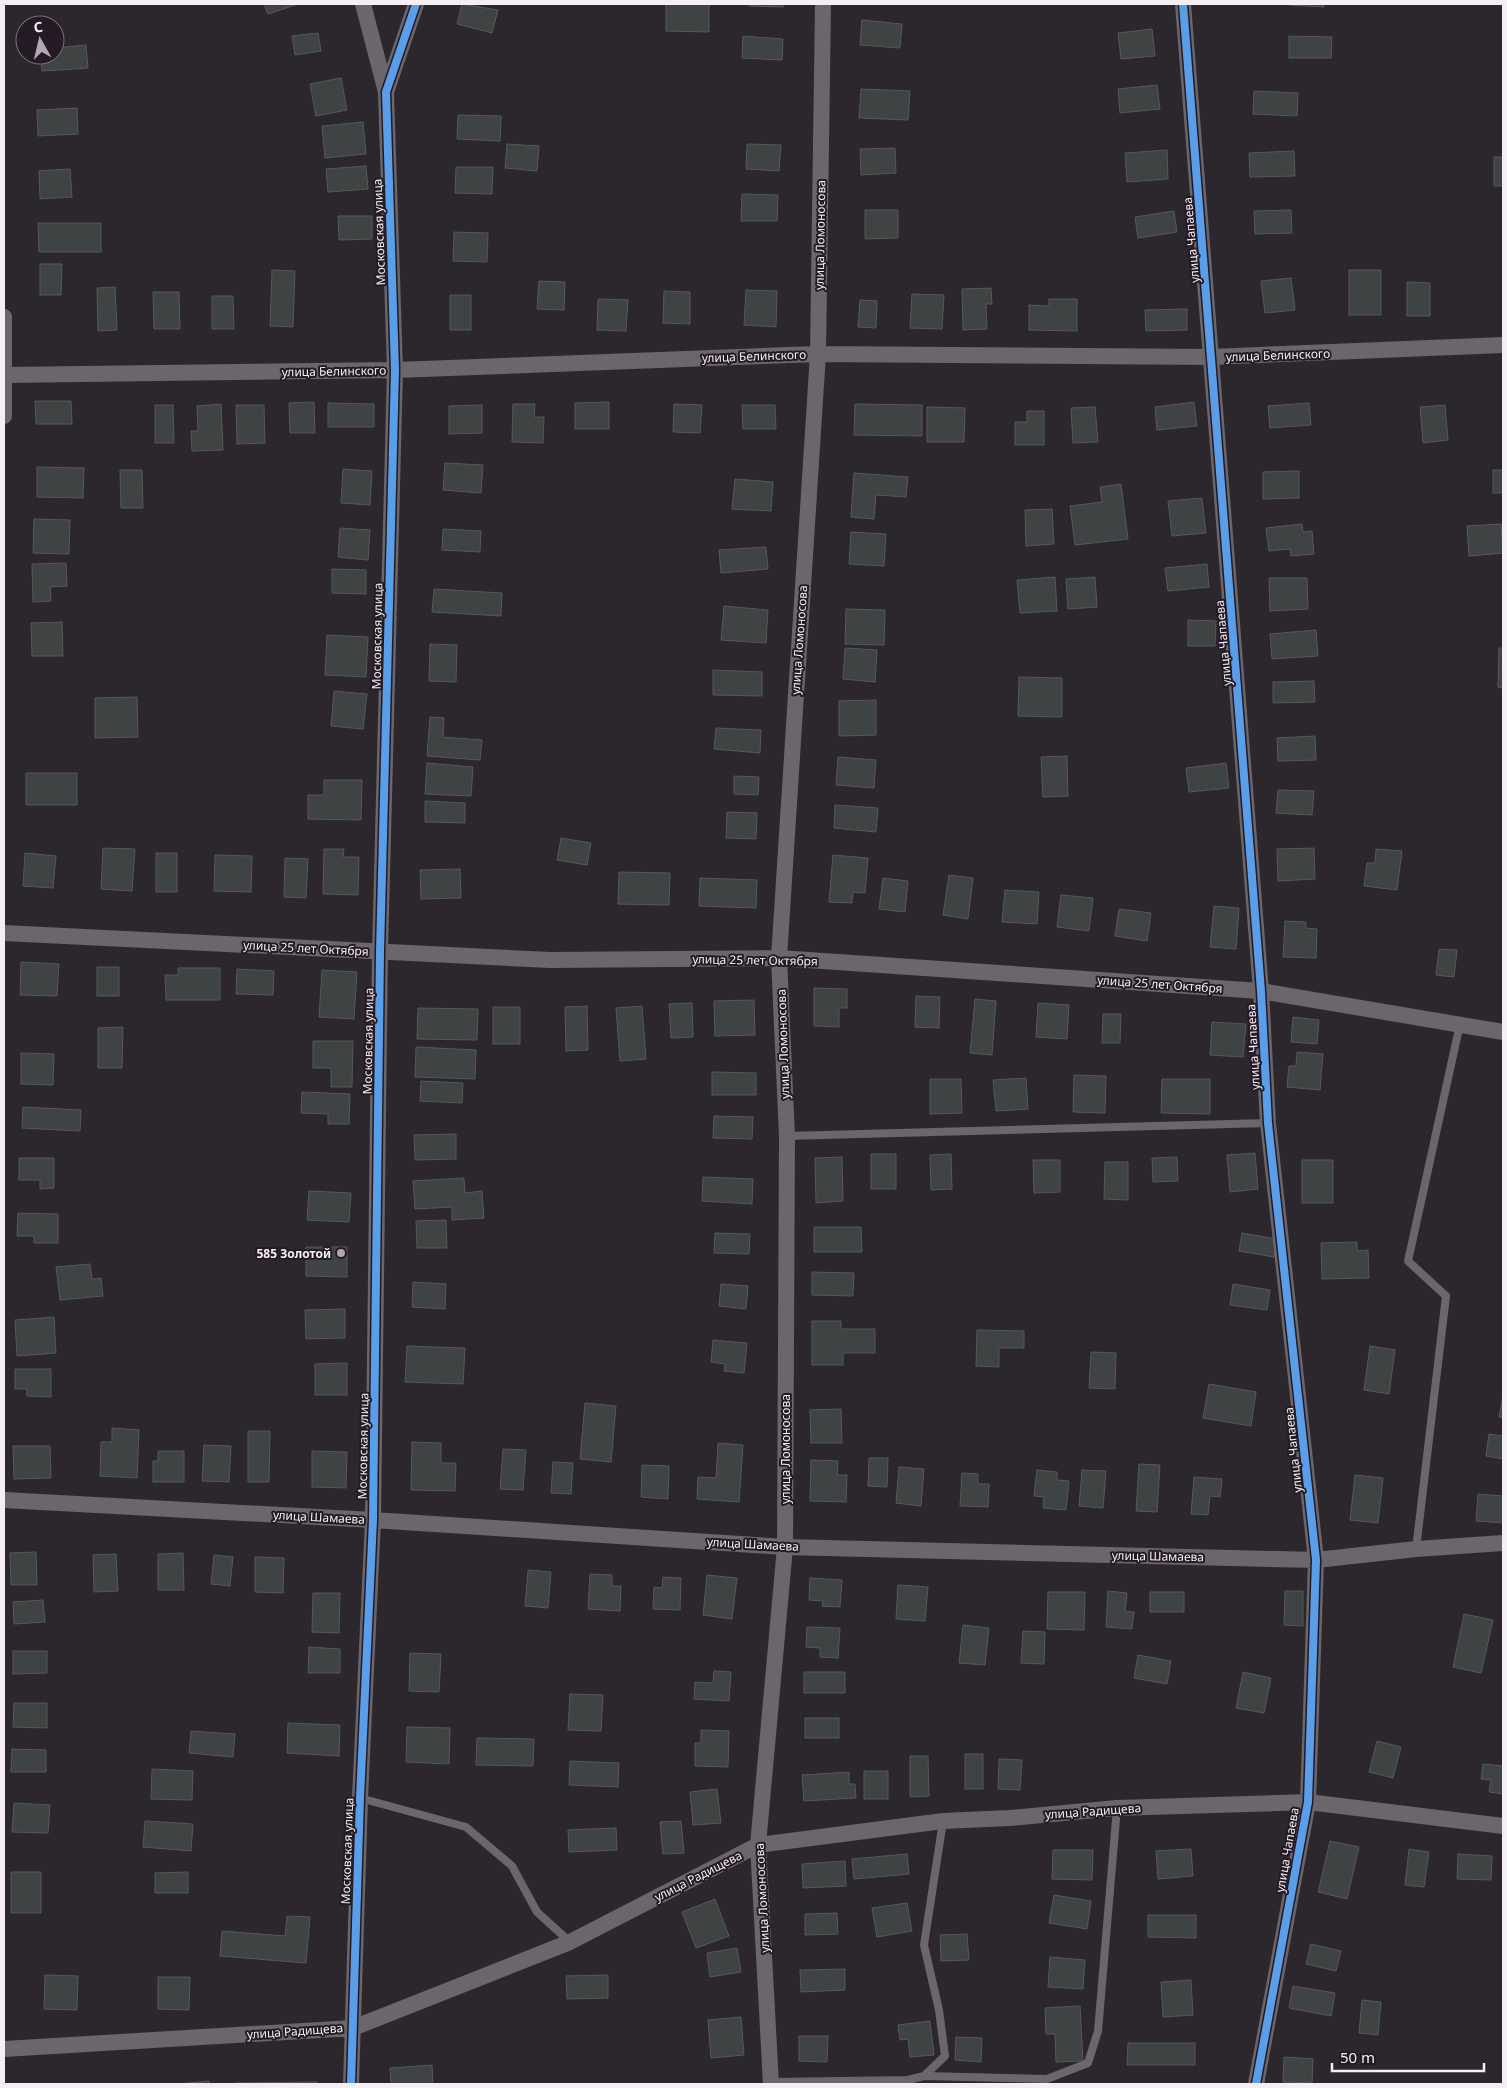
<svg xmlns="http://www.w3.org/2000/svg" width="1507" height="2088" viewBox="0 0 1507 2088" font-family="'Noto Sans',sans-serif">
	<rect width="100%" height="100%" fill="#2c272c"/>
	<!-- building -->
	<path fill="#3f4344" stroke="#565859" d="M264,4H298L268,14Z
		M462,4L498,10L492,33L457,24Z
		M666,4H709V32L666,31Z
		M749,4H783V7L749,6Z
		M1289,4H1324V7L1289,5Z
		M862,20L902,24L900,48L860,45Z
		M1152,29L1155,56L1121,59L1118,33Z
		M318,33L321,51L295,55L292,36Z
		M743,36L783,39L782,60L742,58Z
		M1289,36L1332,37L1331,58H1289Z
		M86,45L88,68L42,71L41,55H55V48Z
		M341,78L347,110L316,116L310,84Z
		M1157,85L1160,109L1120,113L1118,89Z
		M861,89L910,91L908,120L859,118Z
		M1254,91L1298,93L1297,116L1253,114Z
		M77,108L78,134L38,136L37,110Z
		M458,115L501,116L500,141L457,139Z
		M363,122L366,154L325,158L322,126Z
		M507,144L539,146L537,171L505,168Z
		M747,144L781,145L779,171L746,169Z
		M895,148L896,173L861,175L860,149Z
		M1167,150L1168,179L1127,182L1125,153Z
		M1294,151L1295,176L1250,177L1249,153Z
		M1494,157H1503V186H1494Z
		M366,166L368,189L328,192L326,169Z
		M456,167H493L492,194L455,193Z
		M70,169L72,197L40,199L39,171Z
		M742,194L778,195L777,221H741Z
		M865,210H898V238L865,239Z
		M1291,210L1292,233L1255,234L1254,211Z
		M1174,211L1177,232L1138,238L1135,217Z
		M338,216H372V239L339,240Z
		M38,223H101V252H39Z
		M454,232L488,233L487,262L453,261Z
		M40,264H62L61,295H40Z
		M272,270L295,271L293,327L270,326Z
		M1349,270H1381V315H1349Z
		M1291,278L1295,310L1265,313L1261,281Z
		M539,281L565,282L564,310L537,309Z
		M1407,282L1430,283V316H1407Z
		M115,287L117,330L98,331L97,288Z
		M991,288L992,304H986L987,329L963,330L962,289Z
		M746,290L777,291L776,327L744,325Z
		M664,291L690,292V324L663,323Z
		M153,292H179L180,329H154Z
		M912,294L944,295L942,329L910,328Z
		M450,295H471V330H450Z
		M212,296H233L234,329H212Z
		M598,299L628,300L626,331L597,330Z
		M1049,299H1077V331L1029,330V305L1049,306Z
		M860,300L877,301L876,328L858,327Z
		M1187,309V330L1146,331L1145,310Z
		M35,401H71L72,424H36Z
		M314,402L315,433H290L289,403Z
		M609,402V429H575V403Z
		M1194,402L1197,426L1157,430L1155,407Z
		M328,403L374,404V427H328Z
		M1309,403L1311,425L1270,428L1268,406Z
		M221,404L223,450L192,451L191,431H198L197,406Z
		M513,404H535L534,417H544L543,443L512,442Z
		M674,404L702,405L700,433L673,432Z
		M855,404L922,405V436L854,435Z
		M155,405H173L174,443H155Z
		M236,405H264L265,443L237,444Z
		M482,405V433L449,434V406Z
		M742,405H775L776,429H743Z
		M1445,405L1448,440L1423,443L1420,407Z
		M927,407L965,408L964,442H927Z
		M1095,407L1098,442L1073,443L1071,408Z
		M1027,411H1044V445H1015V422H1027Z
		M445,463L483,465L481,493L443,490Z
		M37,467L84,468L83,498L37,497Z
		M343,469L372,471L370,505L341,503Z
		M120,470H142L143,508H121Z
		M1493,470H1503V493H1493Z
		M1299,471V498L1263,499V472Z
		M854,473L908,477L906,497L876,495L874,519L851,517Z
		M735,479L773,482L771,511L732,509Z
		M1121,484L1128,539L1075,545L1070,506L1102,502L1100,487Z
		M1202,498L1206,533L1172,536L1168,501Z
		M1052,509L1054,544L1026,546L1025,510Z
		M34,519L70,520L69,554L33,553Z
		M1302,524L1303,532L1312,531L1314,554L1291,556L1290,549L1269,551L1266,528Z
		M1501,524L1503,553L1469,556L1467,526Z
		M340,528L370,530L368,560L338,557Z
		M443,529L481,531L480,552L442,550Z
		M851,532L886,534L884,566L849,564Z
		M766,547L768,569L721,573L719,550Z
		M66,563L67,586L50,587L51,601L33,602L32,564Z
		M1207,564L1209,587L1168,591L1165,568Z
		M332,569L366,570V594L332,593Z
		M1055,577L1057,611L1020,613L1017,580Z
		M1095,577L1097,607L1068,609L1066,579Z
		M1269,578H1307L1308,609L1270,611Z
		M434,589L502,593L501,616L432,612Z
		M724,606L768,610L766,643L721,640Z
		M846,609L885,610L884,645L845,644Z
		M1188,620L1216,621L1215,646H1188Z
		M62,622L63,656H32L31,623Z
		M1316,630L1318,656L1272,659L1270,634Z
		M327,635L368,637L366,677L325,675Z
		M430,644L457,645L456,682L429,681Z
		M845,648L877,650L875,682L843,679Z
		M1499,648H1503V688L1498,687Z
		M713,670L762,672V696L713,695Z
		M1019,677L1062,678V717L1018,716Z
		M1314,681L1315,702L1273,703V682Z
		M334,691L367,694L363,729L331,726Z
		M137,697L138,737L95,738V698Z
		M876,700V735L839,736V701Z
		M430,717L444,718L443,737L482,740L480,760L427,756Z
		M716,728L761,730L760,753L714,749Z
		M1315,736L1316,760L1278,761L1277,738Z
		M1067,756L1068,796L1043,797L1041,757Z
		M838,757L876,760L874,788L836,785Z
		M427,763L473,767L471,796L425,794Z
		M1226,763L1229,788L1189,792L1186,768Z
		M26,773H77V805H26Z
		M734,776L759,777L758,795L734,794Z
		M324,780H362L361,820L308,819V795H324Z
		M1278,790L1314,791L1312,815L1276,813Z
		M425,801L465,803V823L425,822Z
		M835,805L878,808L876,832L834,828Z
		M727,812L757,813L756,839L726,838Z
		M561,838L591,843L587,865L557,860Z
		M103,848L135,849L132,891L101,889Z
		M1314,848L1315,879L1278,881L1277,849Z
		M324,849H344L343,857H359L358,895L323,894Z
		M1376,849L1402,851L1397,890L1364,886L1367,863H1375Z
		M25,853L56,856L53,888L23,886Z
		M156,853H177V892H156Z
		M215,855L252,856L251,892L214,891Z
		M833,855L868,858L865,893L853,892L852,903L829,902Z
		M285,858L308,859L306,898L284,897Z
		M460,869L461,898L421,899L420,870Z
		M619,872L670,873L669,905L618,904Z
		M949,875L973,878L968,919L943,915Z
		M700,878L757,880L756,908L699,906Z
		M883,878L908,881L905,912L879,909Z
		M1005,890L1039,892L1037,924L1002,922Z
		M1061,895L1093,898L1089,931L1057,927Z
		M1214,906L1239,908L1236,949L1210,947Z
		M1119,909L1151,913L1147,941L1115,936Z
		M1285,921L1306,922V928L1317,929L1316,958L1283,957Z
		M1439,949L1457,950L1454,977L1436,975Z
		M21,962L59,964L57,996L20,995Z
		M97,967H119V996H97Z
		M178,968H220V1000H166L165,975H178Z
		M237,969L274,971L273,995L236,994Z
		M322,970L357,972L354,1019L319,1017Z
		M814,988L847,989V1008H839V1027L814,1026Z
		M916,996L940,997L939,1028L915,1027Z
		M975,999L996,1001L992,1055L970,1053Z
		M754,1000L755,1035L715,1036L714,1001Z
		M692,1003L693,1037L671,1038L669,1004Z
		M1038,1003L1069,1005L1067,1039L1036,1037Z
		M587,1006L588,1050L566,1051L565,1007Z
		M642,1006L646,1059L620,1061L616,1008Z
		M493,1007H520V1044H493Z
		M418,1008L478,1009L477,1040L417,1039Z
		M1103,1014H1121L1120,1043H1102Z
		M1293,1017L1319,1020L1317,1044L1291,1042Z
		M1212,1022L1246,1024L1243,1057L1210,1055Z
		M123,1027L122,1068H98V1028Z
		M313,1041H353L352,1087H331V1068H313Z
		M416,1047L476,1050L475,1079L415,1077Z
		M1297,1052L1323,1054L1320,1090L1287,1087L1289,1066H1296Z
		M21,1053L54,1054L53,1085L21,1084Z
		M712,1072L756,1073V1095H712Z
		M1074,1075L1106,1076L1105,1113L1073,1112Z
		M1026,1078L1028,1109L996,1111L993,1080Z
		M930,1079H961L962,1113L930,1114Z
		M1162,1079H1210V1114L1161,1113Z
		M421,1081L463,1083L462,1103L420,1101Z
		M302,1092L350,1094L349,1124H328V1114L301,1113Z
		M23,1107L81,1110L80,1131L22,1128Z
		M714,1116L753,1117L752,1139L713,1138Z
		M456,1134V1159L415,1160L414,1135Z
		M1255,1153L1258,1189L1230,1192L1227,1155Z
		M871,1154H896V1189H871Z
		M951,1154L952,1189L931,1190L930,1155Z
		M842,1157L843,1201L816,1203L815,1158Z
		M1177,1157L1178,1181L1153,1182L1152,1158Z
		M19,1158H54V1188L40,1189V1180H19Z
		M1033,1160H1060V1192L1034,1193Z
		M1302,1160H1333V1203H1302Z
		M1105,1162H1128V1200L1104,1199Z
		M703,1177L753,1179L752,1204L702,1201Z
		M464,1178L465,1193L482,1191L484,1218L452,1220V1207L415,1209L413,1181Z
		M309,1191L351,1193L349,1222L307,1220Z
		M18,1213L58,1214V1243H34V1236H17Z
		M446,1220L447,1248H417L416,1221Z
		M814,1227H861L862,1252H814Z
		M715,1233L750,1234L749,1254L714,1253Z
		M1242,1233L1277,1239L1274,1257L1239,1251Z
		M1357,1242V1251L1368,1250L1369,1278L1322,1279L1321,1243Z
		M306,1247H347V1277L306,1276Z
		M90,1264L92,1279L101,1278L103,1296L60,1300L56,1267Z
		M812,1272L854,1273L853,1296L812,1295Z
		M413,1282L446,1284L445,1309L412,1307Z
		M721,1284L748,1286L746,1309L719,1306Z
		M1233,1284L1270,1290L1267,1310L1230,1305Z
		M345,1309V1338L306,1339L305,1310Z
		M54,1317L56,1353L17,1356L15,1320Z
		M812,1321H841V1329H875V1353H843V1365H812Z
		M977,1330L1024,1331V1348H999V1367L976,1366Z
		M713,1340L747,1343L744,1373L724,1371L725,1364L711,1362Z
		M407,1346L465,1348L463,1384L405,1382Z
		M1370,1346L1395,1350L1389,1394L1364,1390Z
		M1091,1352L1116,1353L1115,1389L1089,1388Z
		M347,1363V1395H315V1364Z
		M15,1369H51V1397L27,1396V1389H15Z
		M1209,1384L1256,1392L1251,1426L1203,1418Z
		M1503,1396V1418L1499,1417Z
		M585,1403L616,1406L611,1462L580,1459Z
		M841,1409L842,1443H811L810,1410Z
		M112,1428L139,1430L137,1478L100,1476L101,1442H112Z
		M248,1431H270L269,1482H248Z
		M1489,1434L1503,1436V1459L1486,1456Z
		M412,1442L441,1443V1463H456L455,1491L411,1490Z
		M718,1443L743,1445L739,1502L697,1499L698,1477L716,1478Z
		M204,1445L231,1446L229,1482L202,1481Z
		M13,1446H50L51,1478L14,1479Z
		M503,1449L526,1450L523,1490L500,1489Z
		M158,1451H184V1482H153V1461H158Z
		M312,1451L347,1452L346,1488L312,1487Z
		M869,1458H888L887,1487L868,1486Z
		M811,1460L838,1461L837,1475H847L846,1502L810,1501Z
		M553,1462L573,1463L571,1494L551,1493Z
		M1139,1464L1160,1465L1157,1512L1136,1511Z
		M642,1465L669,1466L668,1499L641,1497Z
		M899,1467L924,1469L921,1506L896,1503Z
		M1037,1470L1057,1472V1480L1069,1481L1066,1510L1043,1508L1044,1497L1034,1496Z
		M1082,1470L1106,1471L1103,1508L1079,1506Z
		M962,1473L978,1474V1484H989L988,1507L960,1506Z
		M1355,1475L1383,1478L1378,1523L1350,1520Z
		M1194,1477L1222,1479L1220,1497L1210,1496L1208,1515L1191,1514Z
		M1478,1494L1503,1496V1523L1476,1521Z
		M36,1552L37,1585H11L10,1553Z
		M183,1553L184,1590H158V1554Z
		M116,1554L118,1591L94,1592L93,1555Z
		M214,1555L233,1557L230,1586L211,1584Z
		M255,1557L284,1558L283,1593L255,1592Z
		M528,1570L551,1572L548,1608L525,1606Z
		M590,1574L612,1575V1586H621L620,1611L588,1609Z
		M707,1575L737,1578L732,1619L703,1615Z
		M663,1577L681,1578L680,1610L653,1609L654,1587L662,1588Z
		M810,1578L842,1580L840,1607L822,1606L823,1601L809,1600Z
		M898,1585L928,1587L925,1621L896,1619Z
		M1108,1591L1127,1593L1125,1611L1134,1612L1132,1629L1106,1627Z
		M1285,1591H1303V1626L1284,1625Z
		M1048,1592H1085L1084,1630L1047,1629Z
		M1150,1592H1184V1612H1150Z
		M313,1593H340L339,1633L312,1632Z
		M43,1600L45,1622L14,1624L13,1602Z
		M1464,1614L1493,1620L1481,1673L1453,1667Z
		M963,1625L989,1628L985,1665L959,1663Z
		M807,1627L840,1628L838,1658L820,1657V1648L806,1647Z
		M1023,1631L1045,1632L1044,1664L1021,1663Z
		M309,1647L340,1649V1673H308Z
		M13,1651H47V1673L13,1674Z
		M410,1653L441,1654L439,1692L409,1691Z
		M1138,1655L1171,1661L1167,1684L1134,1678Z
		M714,1671L731,1672L729,1701L694,1699L695,1682L713,1683Z
		M804,1672H845V1693H804Z
		M1243,1672L1271,1678L1264,1713L1236,1708Z
		M570,1694L603,1695L601,1731L568,1730Z
		M14,1703H47V1728L13,1727Z
		M805,1718H839V1738H805Z
		M288,1723L340,1725L339,1756L287,1753Z
		M407,1727L450,1728L449,1764L406,1762Z
		M701,1730L729,1731L728,1767L695,1766V1743H701Z
		M191,1731L235,1734L233,1757L189,1753Z
		M477,1738L534,1739L533,1766L476,1765Z
		M1377,1741L1401,1747L1393,1778L1369,1772Z
		M12,1749L46,1750V1772H11Z
		M965,1754H983V1789H965Z
		M910,1756H928L929,1796L910,1797Z
		M999,1759L1022,1760L1020,1790L998,1789Z
		M570,1761L619,1763L618,1787L569,1785Z
		M1483,1764L1503,1766V1794L1489,1792L1491,1780L1481,1779Z
		M152,1769L193,1771L192,1800L151,1799Z
		M864,1771H888V1799H864Z
		M849,1772V1784H855L856,1798L804,1801L802,1775Z
		M717,1789L721,1823L693,1825L690,1792Z
		M14,1803L50,1805L48,1833L12,1832Z
		M145,1821L193,1824L191,1851L143,1847Z
		M681,1821L684,1853L663,1854L660,1822Z
		M616,1828L617,1850L569,1852L568,1830Z
		M1330,1841L1359,1847L1347,1899L1318,1892Z
		M1191,1849L1193,1876L1158,1879L1156,1851Z
		M1409,1849L1429,1852L1424,1887L1405,1885Z
		M1053,1850H1093L1092,1880L1052,1879Z
		M907,1854L909,1874L854,1879L852,1859Z
		M1458,1854L1492,1856L1491,1880L1457,1879Z
		M845,1861L846,1886L803,1888L802,1864Z
		M11,1872H41V1913H11Z
		M188,1872V1893H155V1873Z
		M1054,1895L1091,1901L1087,1929L1049,1923Z
		M715,1899L729,1936L696,1948L682,1912Z
		M907,1903L912,1931L877,1937L872,1908Z
		M837,1913L838,1934L805,1935V1914Z
		M1148,1915H1196V1938L1148,1937Z
		M287,1916L310,1917L306,1963L220,1956L222,1931L285,1936Z
		M967,1934L969,1960L941,1961L940,1935Z
		M1311,1944L1341,1951L1336,1971L1306,1964Z
		M737,1948L741,1972L710,1977L707,1953Z
		M1050,1957L1085,1960L1083,1989L1048,1987Z
		M845,1969V1990L801,1992L800,1970Z
		M45,1975L78,1976L77,2010L44,2009Z
		M608,1975V1998L567,1999L566,1976Z
		M158,1977H190L189,2010L158,2009Z
		M1191,1980L1193,2015L1163,2017L1161,1982Z
		M1293,1986L1335,1993L1331,2016L1289,2008Z
		M1362,2000L1381,2002L1378,2035L1359,2033Z
		M1080,2006L1083,2061L1056,2062L1055,2034H1046L1045,2008Z
		M741,2017L744,2055L711,2058L708,2020Z
		M930,2021L934,2055L910,2057L908,2039L900,2040L898,2025Z
		M799,2036H828L827,2062L799,2061Z
		M956,2037L982,2038L981,2062L955,2060Z
		M1128,2043H1195V2065H1127Z
		M1284,2057L1313,2059L1312,2083L1283,2082Z
		M432,2065L433,2084H391L390,2068Z
		M209,2081V2084H177Z
		M317,2082V2084H234V2083Z"/>
	<g fill="none" stroke-linecap="round" stroke-linejoin="round">
		<!-- service -->
		<path stroke="#6a666b" stroke-width="8" d="M787,1136L1268,1123
			M1416,1549L1446,1296L1408,1261L1460,1024
			M360,1798L466,1827L512,1866L537,1912L570,1942
			M924,2076L945,2056L939,2010L924,1945L943,1821
			M771,2082L908,2080L924,2076L1047,2079L1088,2063L1098,2031L1117,1808"/>
		<!-- minor -->
		<path stroke="#6a666b" stroke-width="16" d="M363,4L386,92
			M1183,4L1261,991L1268,1123L1316,1560L1308,1802L1256,2084
			M4,317V416
			M4,375L395,370L818,354L1211,357L1503,345
			M4,933L550,960L779,958L1261,991L1503,1032
			M4,1500L373,1520L785,1547L1316,1560L1416,1549L1503,1543
			M4,2049L353,2028L570,1942L758,1845L943,1821L1010,1818L1117,1808L1308,1802L1503,1826
			M351,2084L360,1798L373,1520L380,952L395,370L386,92L416,4
			M771,2084L758,1845L785,1547L787,1136L779,958L818,354L823,4"/>
		<!-- cycleway casing -->
		<g stroke="#241a25" stroke-width="11">
			<path id="cycleway" d="M1183,4L1261,991L1268,1123L1316,1560L1308,1802L1256,2084
				M351,2084L360,1798L373,1520L380,952L395,370L386,92L416,4"/>
		</g>
		<!-- cycleway -->
		<use href="#cycleway" stroke="#5a9eea" stroke-width="8"/>
	</g>
	<!-- markers -->
	<circle fill="#afa8af" stroke="#241a25" stroke-width="2" cx="341" cy="1253" r="5"/>
	<g text-anchor="middle" dominant-baseline="central" stroke-width="4" stroke-linejoin="round" paint-order="stroke">
		<!-- street labels -->
		<g font-size="12" fill="#f5eef5" stroke="#241a25">
			<text transform="translate(379 232) rotate(-92)">Московская улица</text>
			<text transform="translate(820 235) rotate(-89)">улица Ломоносова</text>
			<text transform="translate(1191 240) rotate(-95)">улица Чапаева</text>
			<text transform="translate(1278 355) rotate(-2)">улица Белинского</text>
			<text transform="translate(754 356) rotate(-2)">улица Белинского</text>
			<text transform="translate(334 371) rotate(-1)">улица Белинского</text>
			<text transform="translate(377 636) rotate(-89)">Московская улица</text>
			<text transform="translate(799 640) rotate(-86)">улица Ломоносова</text>
			<text transform="translate(1223 643) rotate(-95)">улица Чапаева</text>
			<text transform="translate(306 948) rotate(3)">улица 25 лет Октября</text>
			<text transform="translate(755 960) rotate(1)">улица 25 лет Октября</text>
			<text transform="translate(1160 984) rotate(4)">улица 25 лет Октября</text>
			<text transform="translate(368 1041) rotate(-89)">Московская улица</text>
			<text transform="translate(783 1044) rotate(-92)">улица Ломоносова</text>
			<text transform="translate(1253 1047) rotate(-93)">улица Чапаева</text>
			<text transform="translate(363 1446) rotate(-89)">Московская улица</text>
			<text transform="translate(785 1449) rotate(-90)">улица Ломоносова</text>
			<text transform="translate(1293 1450) rotate(-96)">улица Чапаева</text>
			<text transform="translate(319 1517) rotate(3)">улица Шамаева</text>
			<text transform="translate(753 1544) rotate(3)">улица Шамаева</text>
			<text transform="translate(1158 1556) rotate(1)">улица Шамаева</text>
			<text transform="translate(1093 1811) rotate(-4)">улица Радищева</text>
			<text transform="translate(1287 1850) rotate(-80)">улица Чапаева</text>
			<text transform="translate(347 1851) rotate(-88)">Московская улица</text>
			<text transform="translate(698 1876) rotate(-27)">улица Радищева</text>
			<text transform="translate(762 1898) rotate(-93)">улица Ломоносова</text>
			<text transform="translate(295 2031) rotate(-4)">улица Радищева</text>
		</g>
		<!-- poi labels -->
		<g font-size="12" font-weight="bold" fill="#f5eef5" stroke="#241a25" text-anchor="end">
			<text x="331" y="1253">585 Золотой</text>
		</g>
	</g>
	<!-- border -->
	<rect width="1507" height="2088" fill="none" stroke="#f5eef5" stroke-width="10"/>
	<!-- north arrow -->
	<g transform="translate(40 40) rotate(352)"><circle r="24" fill="#241a25" stroke="#786f78"/>
	<path d="M0-4L9 19L0 12L-9 19Z" fill="#afa8af"/>
	<text y="-8" font-size="14" font-weight="bold" text-anchor="middle" fill="#f5eef5">С</text>
	</g>
	<!-- scale -->
	<path d="M1332 2063v8h152v-8" fill="none" stroke="#f5eef5" stroke-width="2.5"/>
	<text x="1340" y="2063" font-size="15" fill="#f5eef5" stroke="#241a25" stroke-width="4" paint-order="stroke">50 m</text>
</svg>
